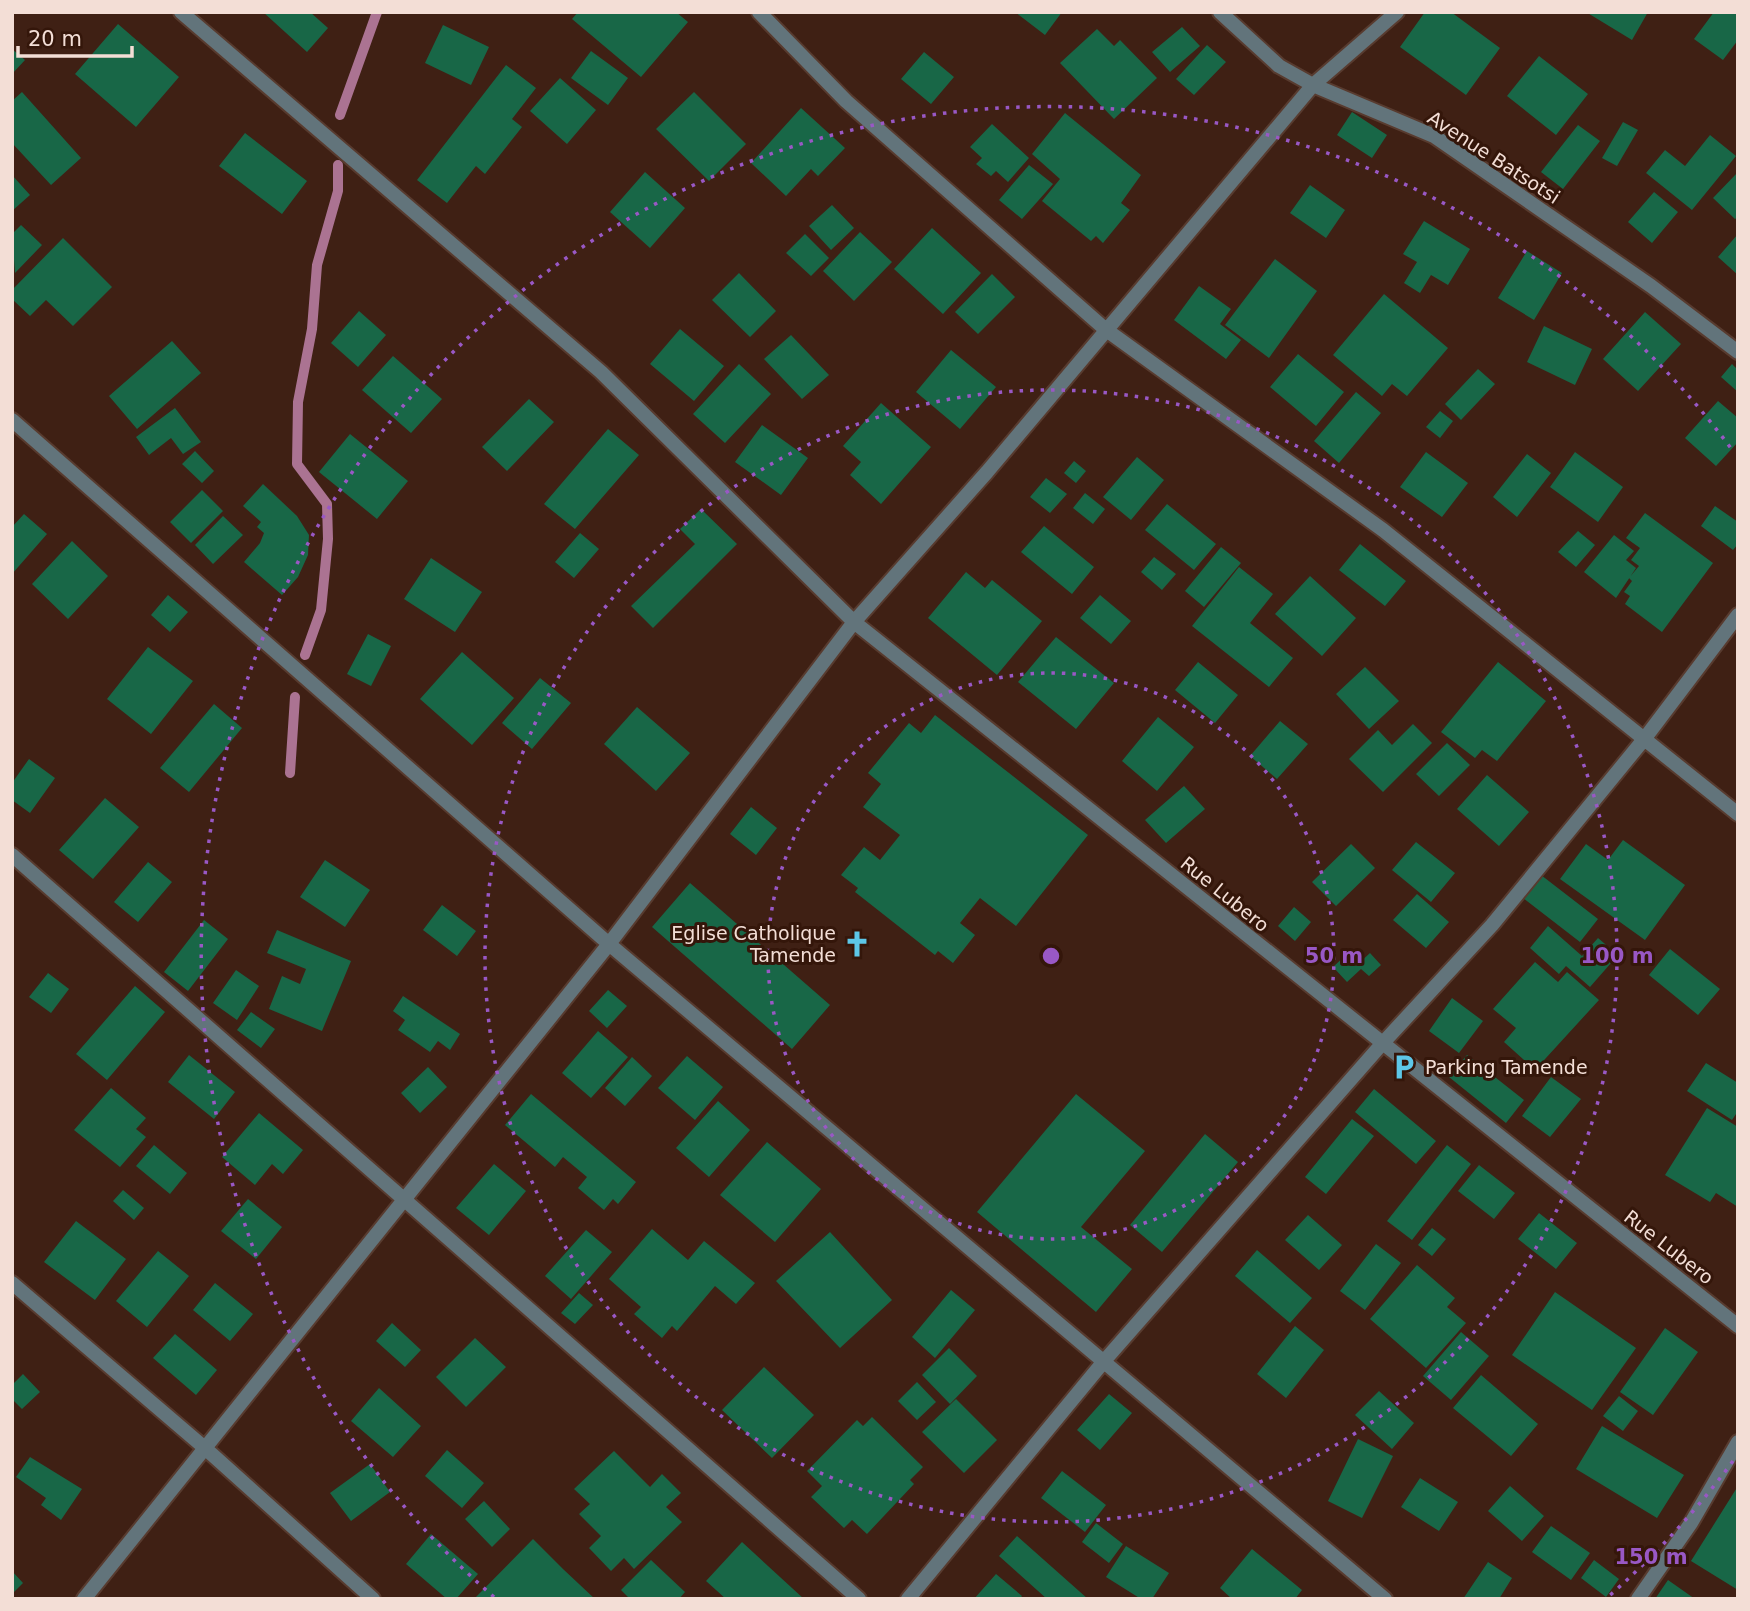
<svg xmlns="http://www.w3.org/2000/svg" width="1750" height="1611" viewBox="0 0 1750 1611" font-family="'DejaVu Sans',sans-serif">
	<rect width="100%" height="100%" fill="#3f2014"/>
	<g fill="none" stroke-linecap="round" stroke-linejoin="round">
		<!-- stream -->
		<path stroke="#ab7392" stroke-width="10" d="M340,115L377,12
			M305,655L321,610L328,539L327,504L297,464L298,402L312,329L317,265L338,191V165
			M290,773L295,697"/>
	</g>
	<!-- building -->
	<path fill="#186747" d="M263,12H310L328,28L307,52Z
		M578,12H676L688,22L641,77L572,19Z
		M1015,12H1062L1045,35Z
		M1425,12H1451L1500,48L1466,95L1400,47Z
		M1586,12H1648L1632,40Z
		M1714,12H1738V40L1723,60L1694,39Z
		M118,24L179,77L136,127L75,74Z
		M443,25L489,47L471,85L425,63Z
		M1182,27L1200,46L1170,72L1152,52Z
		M1097,29L1114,46L1120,40L1157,78L1114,119L1060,63Z
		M1207,45L1226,62L1194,95L1176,79Z
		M12,49L25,60L12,74Z
		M591,51L628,78L608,105L571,78Z
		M924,52L954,77L931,104L901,79Z
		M1539,56L1588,94L1556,135L1507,96Z
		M506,65L536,88L512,119L522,127L485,174L476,166L447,203L417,180Z
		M560,78L596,110L567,144L530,111Z
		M22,92L81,158L51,185L12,143V101Z
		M694,92L746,144L709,181L656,129Z
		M801,108L845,148L818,176L811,169L786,196L751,163Z
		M1352,112L1387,135L1372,158L1337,135Z
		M1065,113L1141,175L1121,203L1130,210L1103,243L1096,236L1091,241L1042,201L1060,179L1032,154Z
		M1623,122L1638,130L1617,166L1602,158Z
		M992,124L1029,158L1008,182L996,171L991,176L976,164L982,158L970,147Z
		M1578,125L1600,141L1563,189L1541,172Z
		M245,133L307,181L282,214L219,166Z
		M1710,135L1736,156L1692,210L1646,173L1665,150L1685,166Z
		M1029,165L1053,184L1022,219L999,200Z
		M645,172L685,208L650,248L610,212Z
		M1738,172V217L1735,219L1713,198Z
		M12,175L30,195L12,211Z
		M1310,185L1345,210L1326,238L1290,213Z
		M1654,192L1678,212L1652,243L1628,222Z
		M832,205L854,228L831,250L809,226Z
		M1424,221L1470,249L1448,285L1431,275L1420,293L1404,283L1417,262L1403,254Z
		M21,225L42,245L15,273L12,234Z
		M932,228L981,273L943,314L894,269Z
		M860,232L892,262L854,301L823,271Z
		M805,234L829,258L811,276L786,253Z
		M1738,234V275L1718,257Z
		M63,238L112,287L73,326L46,300L30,316L12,299V290Z
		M1527,251L1562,273L1534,320L1498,298Z
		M1275,259L1317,291L1269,358L1225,325Z
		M739,273L776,311L750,337L712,300Z
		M992,274L1015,297L978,334L955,312Z
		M1199,286L1231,309L1220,324L1241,340L1226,359L1174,320Z
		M1384,294L1448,348L1407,396L1392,384L1382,396L1333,355Z
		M359,311L386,335L358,367L331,343Z
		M1645,312L1681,344L1638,391L1603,359Z
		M1544,326L1592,349L1575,385L1527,362Z
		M680,329L724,366L694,401L650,364Z
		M791,335L829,375L802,399L764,359Z
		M172,341L201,373L137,429L109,396Z
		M951,350L996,387L960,429L916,392Z
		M1298,354L1344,392L1316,426L1270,387Z
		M393,356L442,399L411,433L362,390Z
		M739,364L771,394L725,443L693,414Z
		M1732,364L1738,370V392L1721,377Z
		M1478,369L1495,384L1461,420L1445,404Z
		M1356,392L1381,413L1339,463L1314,441Z
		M529,399L554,422L507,471L482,447Z
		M1718,401L1738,418V442L1716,466L1685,438Z
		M881,403L931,447L881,504L850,475L861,462L843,446Z
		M175,408L201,442L183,454L171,438L149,455L136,437Z
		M1440,411L1453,421L1440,438L1426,427Z
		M762,425L808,458L781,495L735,462Z
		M608,429L639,455L575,529L544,504Z
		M350,434L408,481L377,519L319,472Z
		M195,451L214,471L202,483L182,464Z
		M1426,452L1468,483L1442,517L1400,487Z
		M1575,452L1623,487L1598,522L1550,487Z
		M1527,454L1551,473L1517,517L1493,497Z
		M1137,457L1164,480L1131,520L1103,497Z
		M1074,461L1086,471L1076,483L1064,473Z
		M1046,478L1067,494L1050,513L1030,497Z
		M263,484L297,516L309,535L308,555L298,577L282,595L244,562L260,543L264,533L257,527L261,522L243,506Z
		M202,490L223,511L191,543L170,522Z
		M1085,493L1105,509L1093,524L1073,508Z
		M1167,504L1216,544L1194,570L1145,530Z
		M1715,506L1738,522V544L1733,550L1701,526Z
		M701,509L737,544L653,628L631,606L695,544L680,529Z
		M1645,513L1713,563L1662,632L1625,604L1630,596L1624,592L1632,581L1629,578L1639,566L1631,560L1640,548L1626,538Z
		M24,514L47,534L12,574V527Z
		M223,516L243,535L213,564L195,545Z
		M1044,526L1094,567L1072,594L1021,552Z
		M1578,531L1595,545L1576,567L1558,552Z
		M580,533L599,549L574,578L555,562Z
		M1614,535L1634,551L1626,560L1636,568L1616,598L1584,572Z
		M72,541L108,576L68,619L32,584Z
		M1360,544L1406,581L1385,606L1339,570Z
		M1221,547L1241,563L1204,607L1185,591Z
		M1154,557L1176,574L1162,590L1141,572Z
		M431,558L482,592L455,632L404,599Z
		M1239,567L1273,594L1250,623L1293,658L1269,687L1192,626Z
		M966,572L985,588L992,580L1042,621L997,675L928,618Z
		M1310,576L1356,618L1322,656L1275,614Z
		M168,595L188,612L170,632L151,615Z
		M1100,595L1131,621L1111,644L1080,618Z
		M368,634L391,646L371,686L347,674Z
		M1056,637L1114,683L1076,729L1018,682Z
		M148,647L193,681L151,734L107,699Z
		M462,652L514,698L472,745L420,699Z
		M1198,662L1238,695L1215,723L1175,690Z
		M1498,662L1546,701L1497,761L1482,750L1475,758L1441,732Z
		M1365,667L1399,701L1369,729L1336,694Z
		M540,678L571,703L532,749L502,723Z
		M214,704L242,728L189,792L160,768Z
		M637,707L690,753L656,791L604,744Z
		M935,715L1088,835L1016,926L980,898L960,923L975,935L953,963L938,951L935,955L855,892L858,888L841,875L864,847L880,860L900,835L863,807L881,784L868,773L909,723L921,733Z
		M1158,717L1194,747L1157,791L1122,761Z
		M1280,721L1308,744L1277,779L1250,756Z
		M1413,724L1432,743L1383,792L1349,759L1378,730L1392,745Z
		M1447,743L1470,765L1439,796L1416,774Z
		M29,759L55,778L30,813L12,800V783Z
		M1487,775L1529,812L1499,846L1457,809Z
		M1184,786L1205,809L1166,843L1145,820Z
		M105,798L139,827L93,879L59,850Z
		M751,807L777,828L756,855L730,834Z
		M1623,840L1685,885L1645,940L1560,879L1586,844L1608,860Z
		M1416,842L1455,873L1431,902L1392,870Z
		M1351,844L1375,868L1336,906L1312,882Z
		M325,860L370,890L345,927L300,897Z
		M148,862L172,882L138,922L114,902Z
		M1541,875L1598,919L1580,942L1523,898Z
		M690,883L830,1005L792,1049L652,927Z
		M1417,894L1449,922L1426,948L1393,920Z
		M442,905L476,931L457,956L423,930Z
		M1294,907L1311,922L1295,941L1278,926Z
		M204,920L228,939L188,991L164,972Z
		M1548,926L1582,956L1598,938L1618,955L1590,987L1566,966L1559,974L1530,948Z
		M277,930L351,961L322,1031L269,1009L282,976L300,984L306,969L267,953Z
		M1670,949L1720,989L1698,1015L1649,975Z
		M1370,953L1381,965L1369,976L1361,969L1347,982L1333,967L1347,954L1357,965Z
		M1535,962L1558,982L1567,972L1599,1000L1535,1070L1504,1042L1516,1028L1493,1009Z
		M236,970L259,986L237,1020L213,1003Z
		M48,973L69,989L51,1013L29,997Z
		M135,986L165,1012L107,1080L76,1054Z
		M608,990L627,1006L607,1028L589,1011Z
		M403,996L460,1034L450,1050L438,1041L430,1052L398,1030L405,1020L393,1011Z
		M1452,998L1483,1021L1459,1053L1429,1031Z
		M251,1012L275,1029L261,1048L237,1030Z
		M598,1031L628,1057L591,1098L562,1073Z
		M189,1055L235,1092L214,1119L168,1082Z
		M1467,1055L1524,1100L1506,1123L1449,1077Z
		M687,1056L723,1087L695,1120L658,1088Z
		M632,1057L652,1076L625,1106L605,1088Z
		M1706,1063L1738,1083V1111L1732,1120L1687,1091Z
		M428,1067L447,1087L420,1113L401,1093Z
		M1551,1077L1581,1099L1550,1137L1522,1116Z
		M111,1088L146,1118L136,1129L146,1137L120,1167L74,1130Z
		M1374,1089L1436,1141L1416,1164L1355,1112Z
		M531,1094L636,1182L618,1204L613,1199L604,1210L578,1188L587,1177L563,1157L555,1167L505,1125Z
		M1076,1094L1145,1151L1081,1227L1132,1269L1096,1312L977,1212Z
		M718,1101L750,1130L709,1177L676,1148Z
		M1707,1108L1738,1127V1207L1716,1193L1710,1202L1665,1175Z
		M259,1113L303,1150L283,1174L272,1164L255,1185L222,1157Z
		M1352,1119L1374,1136L1326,1194L1305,1177Z
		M1205,1134L1238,1162L1162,1252L1130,1225Z
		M767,1142L821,1189L775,1242L720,1195Z
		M154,1145L187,1173L170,1194L136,1166Z
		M1447,1145L1471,1164L1412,1240L1387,1221Z
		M494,1164L526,1191L489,1235L456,1208Z
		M1479,1165L1515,1193L1494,1219L1458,1191Z
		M123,1190L144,1208L134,1220L113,1201Z
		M248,1199L282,1227L256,1259L221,1231Z
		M1539,1213L1577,1243L1556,1269L1518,1239Z
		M1308,1215L1342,1245L1319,1270L1285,1240Z
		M76,1221L126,1259L95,1300L44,1262Z
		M1432,1228L1446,1239L1432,1256L1418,1245Z
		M652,1229L688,1260L704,1241L755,1283L736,1304L715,1286L677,1331L672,1326L662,1338L634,1314L641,1307L609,1279Z
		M586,1230L612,1252L571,1299L545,1276Z
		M830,1232L892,1300L840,1348L776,1281Z
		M1376,1244L1401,1263L1365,1310L1340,1291Z
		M1257,1250L1312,1298L1290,1323L1235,1276Z
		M158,1251L189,1276L147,1327L116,1301Z
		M1417,1265L1455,1298L1447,1307L1466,1323L1426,1368L1370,1319Z
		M215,1283L253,1314L230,1341L193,1310Z
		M951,1290L975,1310L935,1358L912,1337Z
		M1555,1292L1636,1348L1592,1410L1512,1355Z
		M579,1293L593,1305L575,1324L561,1313Z
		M392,1323L421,1350L405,1367L376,1341Z
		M1295,1326L1324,1350L1286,1398L1257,1374Z
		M1665,1328L1698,1352L1653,1415L1620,1392Z
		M1461,1332L1489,1356L1451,1400L1423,1376Z
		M175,1334L217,1370L196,1395L153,1358Z
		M475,1338L506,1367L466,1407L436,1377Z
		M949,1348L977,1376L950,1404L922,1375Z
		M764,1367L814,1415L772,1458L722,1410Z
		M23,1374L40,1392L22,1409L12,1399V1385Z
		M1481,1375L1538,1424L1511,1456L1453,1408Z
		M917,1382L936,1402L917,1420L898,1401Z
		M379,1388L421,1426L393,1457L351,1421Z
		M1379,1391L1414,1423L1392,1449L1355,1415Z
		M1109,1394L1132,1413L1100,1450L1077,1430Z
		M1619,1396L1638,1411L1623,1431L1603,1416Z
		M956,1399L997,1440L964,1473L922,1432Z
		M872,1417L923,1467L910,1480L914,1484L867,1534L852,1520L844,1528L811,1497L822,1486L807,1471L857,1420L863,1426Z
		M1602,1426L1684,1475L1657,1518L1576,1469Z
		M1358,1439L1393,1456L1362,1518L1328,1501Z
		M447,1450L484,1483L462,1508L425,1476Z
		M614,1451L650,1487L662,1474L681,1493L666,1507L682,1522L634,1569L624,1558L611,1571L589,1548L601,1536L579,1514L590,1504L574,1489Z
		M30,1457L82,1489L61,1520L41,1505L46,1498L16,1477Z
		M370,1464L390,1492L351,1521L330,1493Z
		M1062,1471L1106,1505L1085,1532L1041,1498Z
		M1420,1478L1458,1502L1439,1531L1401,1507Z
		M1510,1486L1544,1516L1522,1541L1488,1511Z
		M1738,1486V1590L1691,1561Z
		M484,1501L510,1529L492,1547L465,1519Z
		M1096,1523L1123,1544L1109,1563L1082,1542Z
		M1551,1526L1590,1553L1571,1580L1532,1552Z
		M431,1534L478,1574L456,1599H447L406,1564Z
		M1017,1536L1088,1599H1047L999,1556Z
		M533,1539L563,1569L595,1599H474Z
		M742,1542L804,1599H726L706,1581Z
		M1126,1546L1169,1573L1152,1599H1141L1106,1577Z
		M1252,1549L1302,1590L1295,1599H1232L1220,1588Z
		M651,1560L685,1592L679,1599H630L621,1590Z
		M1594,1560L1619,1579L1606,1597L1581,1578Z
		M1488,1562L1512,1578L1499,1599H1463Z
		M12,1571L23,1583L12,1594Z
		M996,1574L1022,1596L1020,1599H974Z
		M1668,1580L1695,1599H1655Z"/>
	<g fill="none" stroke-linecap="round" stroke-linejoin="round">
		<!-- minor casing -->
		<g stroke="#583b2f" stroke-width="18">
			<path id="minor" d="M181,12L601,372L854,622L1738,1326
				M759,12L846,101L1105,329L1383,530L1738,814
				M1220,12L1279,66L1313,85L1434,136L1651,286L1738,352
				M12,420L609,944L1385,1599
				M12,855L859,1599
				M12,1283L206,1449L373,1599
				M84,1599L609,944L854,622L987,472L1313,85L1397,12
				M908,1599L1105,1360L1381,1045L1492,925L1645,738L1738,615
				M1638,1599L1691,1523L1738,1442"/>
		</g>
		<!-- minor -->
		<use href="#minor" stroke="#62747b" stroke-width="14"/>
	</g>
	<!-- distance rings -->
	<g fill="none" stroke="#9958c5" stroke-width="3.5" stroke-dasharray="3.5 7">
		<circle cx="1051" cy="956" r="283"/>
		<circle cx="1051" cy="956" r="566"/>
		<path d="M1733 1461A849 849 0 0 1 1608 1597M494 1597A849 849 0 1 1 1733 451"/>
	</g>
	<!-- icons -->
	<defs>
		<g id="church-bare" transform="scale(2.1)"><path d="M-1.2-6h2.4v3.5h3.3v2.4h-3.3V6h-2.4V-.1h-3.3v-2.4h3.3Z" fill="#5dc7e8" stroke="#34160a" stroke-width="2.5" paint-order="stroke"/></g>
		<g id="parking-bare" transform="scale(2.1)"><path d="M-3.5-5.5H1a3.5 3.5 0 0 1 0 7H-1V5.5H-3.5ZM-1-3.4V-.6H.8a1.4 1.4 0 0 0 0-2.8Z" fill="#5dc7e8" stroke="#34160a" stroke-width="2.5" paint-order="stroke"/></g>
	</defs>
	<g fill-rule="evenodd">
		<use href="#church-bare" x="857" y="944"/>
		<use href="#parking-bare" x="1404" y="1067"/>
	</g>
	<g text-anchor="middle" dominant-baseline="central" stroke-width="6" stroke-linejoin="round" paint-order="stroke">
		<!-- street labels -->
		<g font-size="19" fill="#f3ded6" stroke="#34160a">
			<text transform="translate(1494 157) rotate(33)">Avenue Batsotsi</text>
			<text transform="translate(1225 894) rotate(39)">Rue Lubero</text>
			<text transform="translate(1669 1247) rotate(38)">Rue Lubero</text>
		</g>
		<!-- poi labels -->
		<g font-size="19" fill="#f3ded6" stroke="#34160a" text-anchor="end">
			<text x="836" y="933">Eglise Catholique<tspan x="836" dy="22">Tamende</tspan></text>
			<text x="1425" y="1067" text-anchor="start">Parking Tamende</text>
		</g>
	</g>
	<circle cx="1051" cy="956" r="10" fill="#9958c5" stroke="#34160a" stroke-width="3.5"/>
	<g font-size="21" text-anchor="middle" font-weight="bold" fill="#9958c5" stroke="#34160a" stroke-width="6" stroke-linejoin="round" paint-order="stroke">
		<text x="1334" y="963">50 m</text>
		<text x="1617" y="963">100 m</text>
		<text x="1651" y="1564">150 m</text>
	</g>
	<!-- border -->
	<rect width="1750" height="1611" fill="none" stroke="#f3ded6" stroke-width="28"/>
	<!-- scale -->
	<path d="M18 46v10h114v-10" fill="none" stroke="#f3ded6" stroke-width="3.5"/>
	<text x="28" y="46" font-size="21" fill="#f3ded6" stroke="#34160a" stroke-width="5" paint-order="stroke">20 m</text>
</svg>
